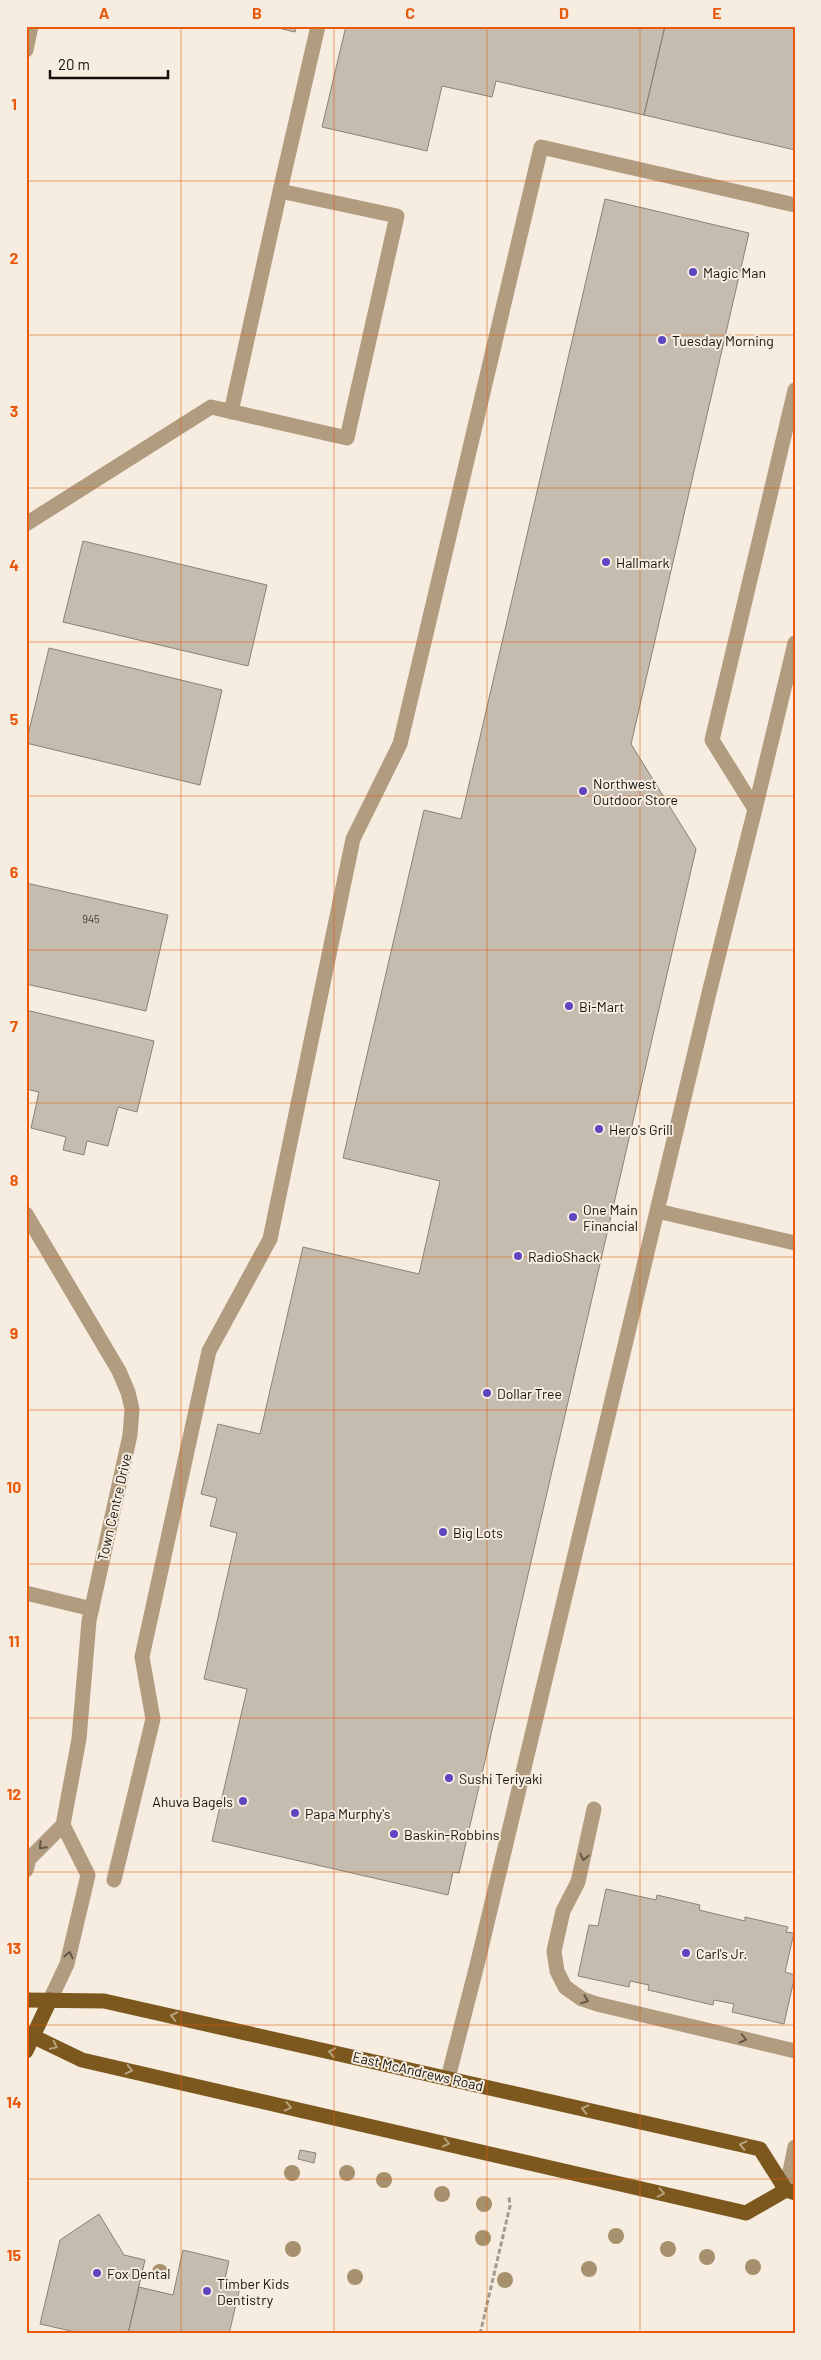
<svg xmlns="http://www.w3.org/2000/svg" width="821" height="2360" viewBox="0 0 821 2360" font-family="Barlow,sans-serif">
	<rect width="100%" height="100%" fill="#f6ecdf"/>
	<!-- building -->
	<path fill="#c5bbae" stroke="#8b8275" d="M270,26H297L295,32Z
		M346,26H665L644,115L496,81L492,97L442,86L427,151L322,127Z
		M665,26H795V150L644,115Z
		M605,199L749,233L631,744L696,849L459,1873L453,1872L448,1895L212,1841L247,1689L204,1679L237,1533L210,1526L217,1498L201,1494L218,1424L260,1434L303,1247L419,1274L440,1181L343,1158L424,810L461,819Z
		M83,541L267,585L248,666L63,622Z
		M49,648L222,690L200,785L26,743Z
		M26,883L168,915L146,1011L26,984Z
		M26,1010L154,1041L137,1112L118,1107L108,1146L87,1141L84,1155L63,1150L66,1137L31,1128L39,1092L26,1089Z
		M606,1889L656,1900L657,1895L700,1905L699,1910L745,1921V1917L788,1927L786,1932L794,1933L785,1972L795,1975L784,2024L732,2012L734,2004L714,2000L713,2005L648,1990L649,1985L630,1981L629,1987L578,1976L589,1925L598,1926Z
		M300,2150L316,2153L314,2163L298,2159Z
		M99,2214L124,2255L145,2260L128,2334H84L40,2324L60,2240Z
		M183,2250L229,2261L225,2279L241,2283L229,2334H128L139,2287L173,2295Z"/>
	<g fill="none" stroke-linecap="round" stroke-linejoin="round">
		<!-- path -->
		<path stroke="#a29b91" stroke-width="3" stroke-dasharray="5 2.5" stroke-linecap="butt" d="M480,2334L510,2206L509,2197"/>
		<!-- minor -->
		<path stroke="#b19c80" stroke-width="15" d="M26,50L31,26
			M231,412L280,191
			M26,524L211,407L347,438L397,216L280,191L318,26
			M755,809L795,643
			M657,1211L795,1243
			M26,1214L119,1371L128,1392L132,1409L130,1435L89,1621L79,1739L63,1825L29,1859L26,1870
			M26,1593L92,1609
			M594,1809L578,1882L563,1911L554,1951L557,1971L565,1987L582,1999L597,2004L795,2051
			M114,1880L153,1719L142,1657L209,1351L270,1239L353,839L400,744L541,147L795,205
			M50,2000L67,1964L88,1875L63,1825
			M448,2078L478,1961L710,989L755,809L712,740L795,390
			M786,2190L795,2147"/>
		<!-- major -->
		<path stroke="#7c581e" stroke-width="15" d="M26,2000L104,2001L760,2149L786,2190L795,2193
			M26,2033L82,2060L746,2213L786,2190
			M26,2051L50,2000"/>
	</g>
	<!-- trees -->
	<g fill="#a6906d">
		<circle cx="292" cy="2173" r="8"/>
		<circle cx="347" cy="2173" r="8"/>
		<circle cx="384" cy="2180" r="8"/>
		<circle cx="442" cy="2194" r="8"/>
		<circle cx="484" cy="2204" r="8"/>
		<circle cx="616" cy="2236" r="8"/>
		<circle cx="483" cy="2238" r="8"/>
		<circle cx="293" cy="2249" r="8"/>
		<circle cx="668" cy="2249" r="8"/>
		<circle cx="707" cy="2257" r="8"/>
		<circle cx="753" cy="2267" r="8"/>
		<circle cx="589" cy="2269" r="8"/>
		<circle cx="160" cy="2272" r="8"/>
		<circle cx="355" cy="2277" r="8"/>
		<circle cx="505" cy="2280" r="8"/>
	</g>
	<!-- one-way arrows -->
	<defs><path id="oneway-chevron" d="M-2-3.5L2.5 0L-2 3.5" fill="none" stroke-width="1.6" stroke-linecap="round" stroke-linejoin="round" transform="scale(1.25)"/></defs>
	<g stroke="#635746">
		<use href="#oneway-chevron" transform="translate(42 1846) rotate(135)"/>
		<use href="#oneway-chevron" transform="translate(584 1857) rotate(103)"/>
		<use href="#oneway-chevron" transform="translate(69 1955) rotate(-77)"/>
		<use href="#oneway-chevron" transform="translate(585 2000) rotate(21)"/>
		<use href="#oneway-chevron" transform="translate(743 2039) rotate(13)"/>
	</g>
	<g stroke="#b9a27e">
		<use href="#oneway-chevron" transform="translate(174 2016) rotate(-167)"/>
		<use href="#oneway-chevron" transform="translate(54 2046) rotate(26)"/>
		<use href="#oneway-chevron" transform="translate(332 2052) rotate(-167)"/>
		<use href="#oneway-chevron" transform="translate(129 2070) rotate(13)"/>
		<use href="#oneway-chevron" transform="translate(288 2107) rotate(13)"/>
		<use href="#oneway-chevron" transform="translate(585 2109) rotate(-167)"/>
		<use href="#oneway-chevron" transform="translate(446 2143) rotate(13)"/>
		<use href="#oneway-chevron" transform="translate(743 2145) rotate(-167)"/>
		<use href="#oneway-chevron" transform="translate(661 2193) rotate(13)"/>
	</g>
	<!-- grid -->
	<path fill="none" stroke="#e8590c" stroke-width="1" stroke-opacity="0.55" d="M181,26V2334M334,26V2334M487,26V2334M640,26V2334M26,181H795M26,335H795M26,488H795M26,642H795M26,796H795M26,950H795M26,1103H795M26,1257H795M26,1410H795M26,1564H795M26,1718H795M26,1872H795M26,2025H795M26,2179H795"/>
	<!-- markers -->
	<g fill="#5d46bf" stroke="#f6ecdf" stroke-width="2">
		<circle cx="693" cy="272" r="5"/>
		<circle cx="662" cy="340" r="5"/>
		<circle cx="606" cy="562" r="5"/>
		<circle cx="583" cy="791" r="5"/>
		<circle cx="569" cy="1006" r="5"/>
		<circle cx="599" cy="1129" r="5"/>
		<circle cx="573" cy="1217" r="5"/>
		<circle cx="518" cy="1256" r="5"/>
		<circle cx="487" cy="1393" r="5"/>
		<circle cx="443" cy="1532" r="5"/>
		<circle cx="449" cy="1778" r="5"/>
		<circle cx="243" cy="1801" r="5"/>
		<circle cx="295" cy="1813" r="5"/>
		<circle cx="394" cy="1834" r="5"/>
		<circle cx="686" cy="1953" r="5"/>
		<circle cx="97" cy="2273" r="5"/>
		<circle cx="207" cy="2291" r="5"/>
	</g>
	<g text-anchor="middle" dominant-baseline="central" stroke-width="4" stroke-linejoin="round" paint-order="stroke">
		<!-- number labels -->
		<g font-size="11" fill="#413c35">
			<text x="91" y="918">945</text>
		</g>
		<!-- poi labels -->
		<g font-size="14" fill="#15120d" stroke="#f6ecdf" text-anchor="start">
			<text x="703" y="272">Magic Man</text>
			<text x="672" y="340">Tuesday Morning</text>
			<text x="616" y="562">Hallmark</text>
			<text x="593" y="783">Northwest<tspan x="593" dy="16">Outdoor Store</tspan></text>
			<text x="579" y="1006">Bi-Mart</text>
			<text x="609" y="1129">Hero's Grill</text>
			<text x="583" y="1209">One Main<tspan x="583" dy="16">Financial</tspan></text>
			<text x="528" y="1256">RadioShack</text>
			<text x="497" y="1393">Dollar Tree</text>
			<text x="453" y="1532">Big Lots</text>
			<text x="459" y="1778">Sushi Teriyaki</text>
			<text x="233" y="1801" text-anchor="end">Ahuva Bagels</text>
			<text x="305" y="1813">Papa Murphy's</text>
			<text x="404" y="1834">Baskin-Robbins</text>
			<text x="696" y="1953">Carl's Jr.</text>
			<text x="107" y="2273">Fox Dental</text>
			<text x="217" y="2283">Timber Kids<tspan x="217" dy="16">Dentistry</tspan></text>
		</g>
		<!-- street labels -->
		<g font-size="14" fill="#15120d" stroke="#f6ecdf">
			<text transform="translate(114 1507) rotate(-77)">Town Centre Drive</text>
			<text transform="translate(418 2071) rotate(13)">East McAndrews Road</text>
		</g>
	</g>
	<!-- border -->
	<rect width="821" height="2360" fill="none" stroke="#f6ecdf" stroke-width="55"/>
	<!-- scale -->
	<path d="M50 70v8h118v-8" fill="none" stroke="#15120d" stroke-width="2.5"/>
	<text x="58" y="70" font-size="15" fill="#15120d" stroke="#f6ecdf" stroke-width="4" paint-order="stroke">20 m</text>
	<rect x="28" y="28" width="766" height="2304" fill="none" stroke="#e8590c" stroke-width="2"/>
	<g font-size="16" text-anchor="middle" font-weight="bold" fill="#e8590c">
		<text x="104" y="19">A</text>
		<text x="257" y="19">B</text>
		<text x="410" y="19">C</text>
		<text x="564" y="19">D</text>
		<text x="717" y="19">E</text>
		<text x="14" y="110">1</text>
		<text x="14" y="264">2</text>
		<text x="14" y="417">3</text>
		<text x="14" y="571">4</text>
		<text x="14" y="725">5</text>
		<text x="14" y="878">6</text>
		<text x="14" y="1032">7</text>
		<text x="14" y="1186">8</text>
		<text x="14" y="1339">9</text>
		<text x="14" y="1493">10</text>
		<text x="14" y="1647">11</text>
		<text x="14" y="1800">12</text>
		<text x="14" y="1954">13</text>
		<text x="14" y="2108">14</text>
		<text x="14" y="2261">15</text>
	</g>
</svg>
